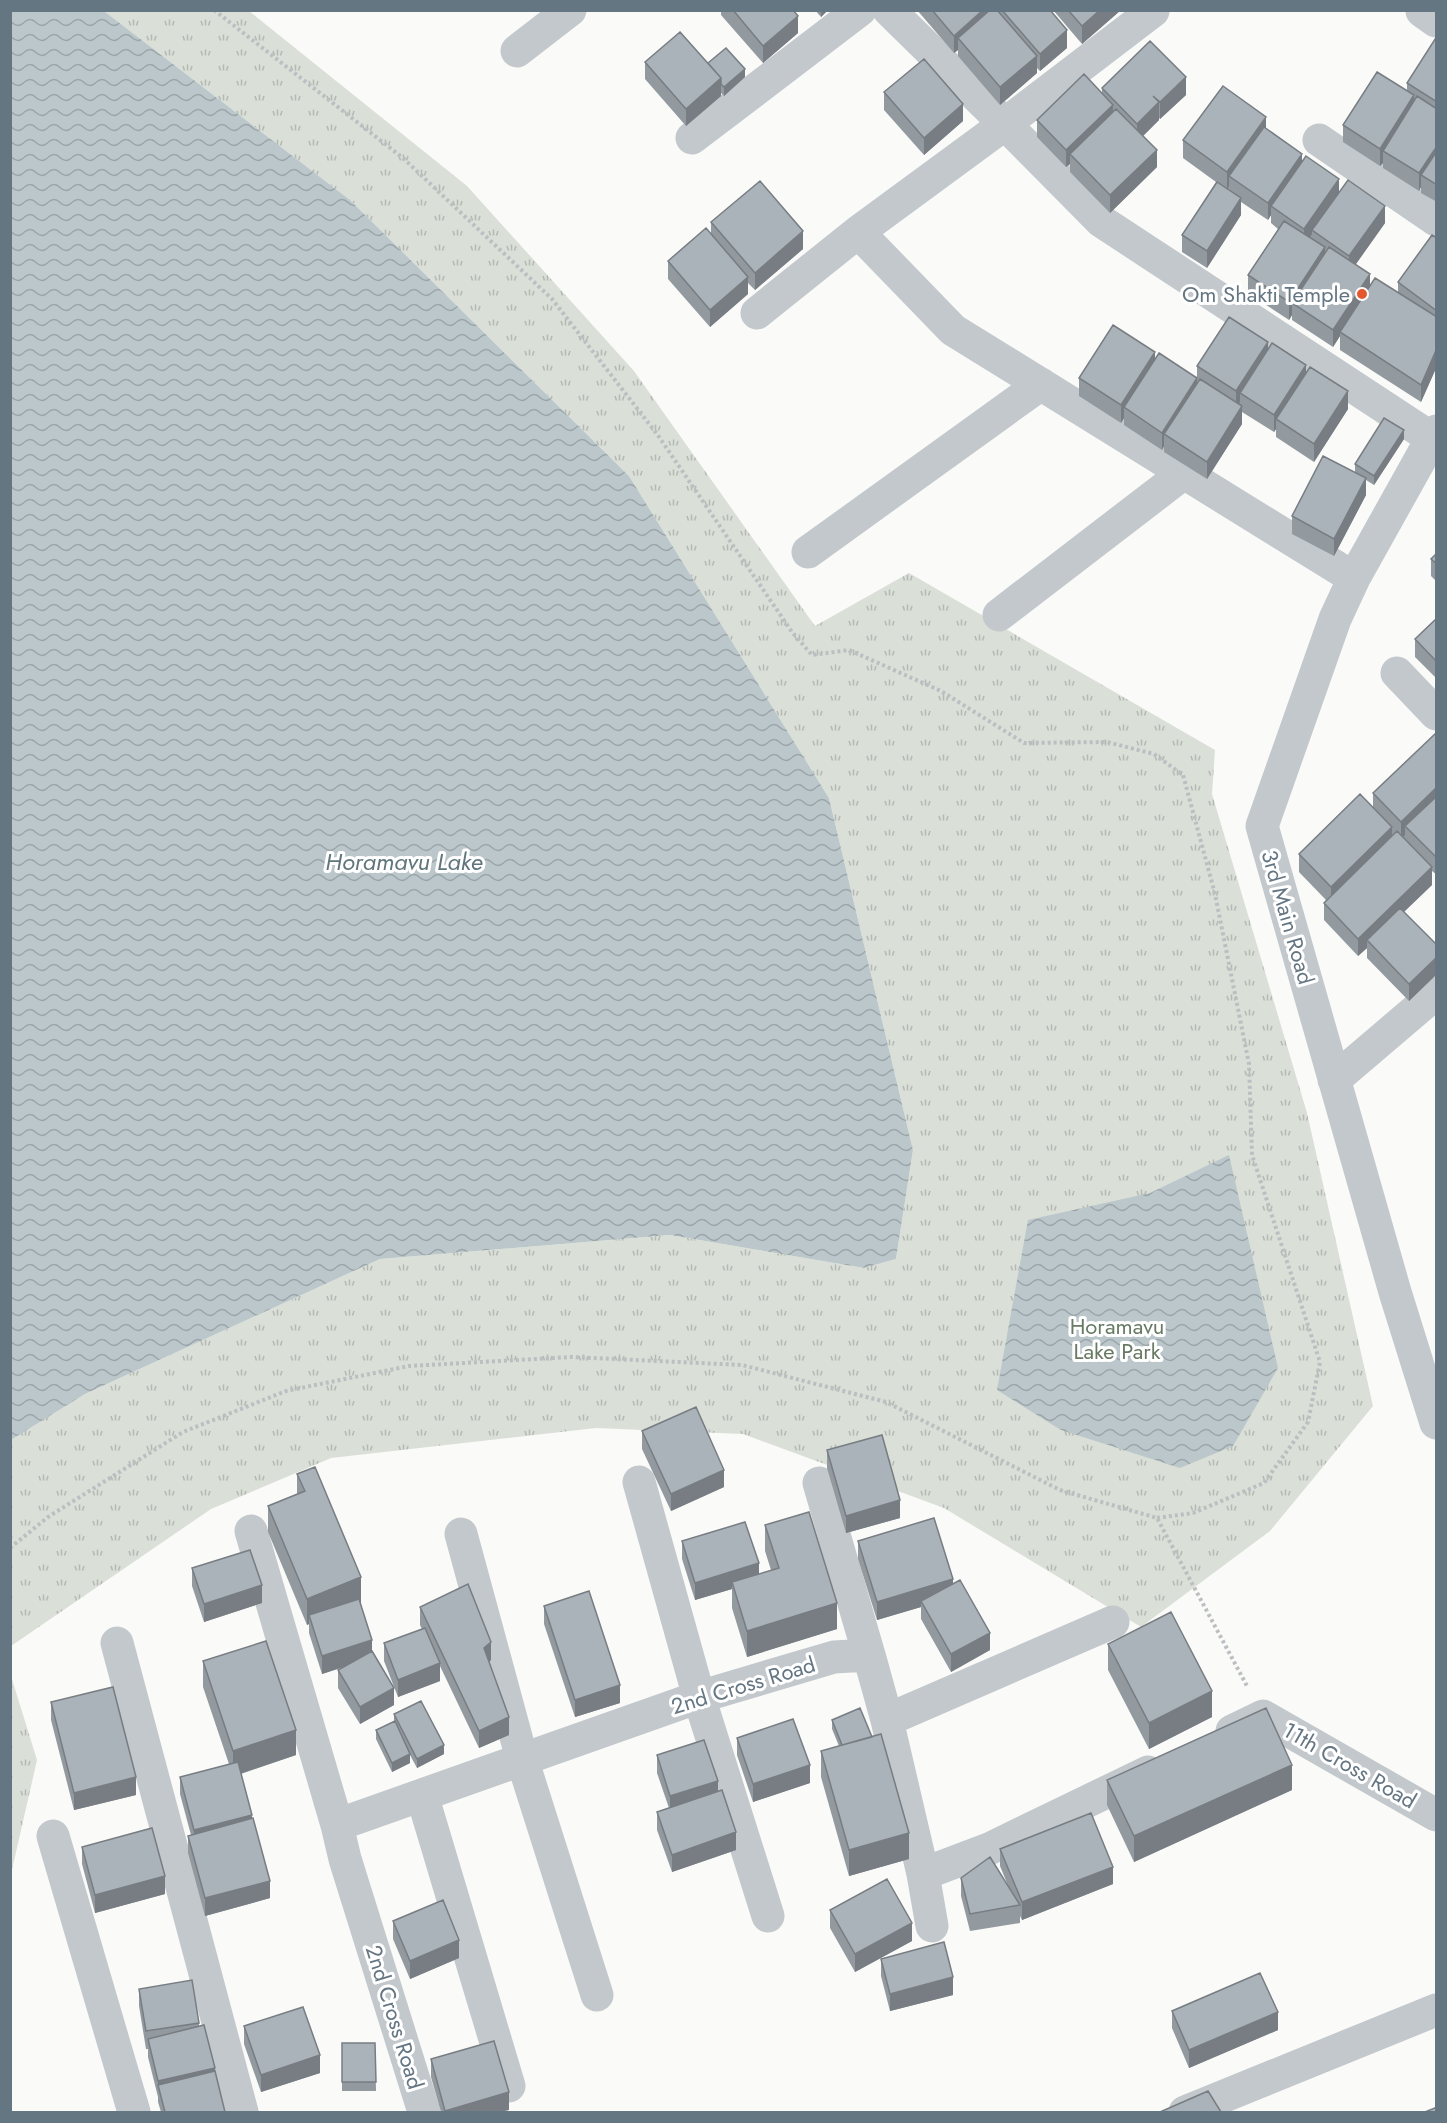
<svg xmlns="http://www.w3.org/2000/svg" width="1447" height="2123" viewBox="0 0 1447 2123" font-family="Jost,sans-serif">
	<defs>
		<pattern id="park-tufts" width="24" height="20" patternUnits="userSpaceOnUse" patternTransform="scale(1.5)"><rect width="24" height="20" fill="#dadfd7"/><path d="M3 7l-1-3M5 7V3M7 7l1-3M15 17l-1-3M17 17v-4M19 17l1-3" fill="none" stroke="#b4b9b4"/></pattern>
		<pattern id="water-waves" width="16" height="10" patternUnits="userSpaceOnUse" patternTransform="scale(1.5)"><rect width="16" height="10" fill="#bbc7cb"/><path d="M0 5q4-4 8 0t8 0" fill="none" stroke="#9ca6aa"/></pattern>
	</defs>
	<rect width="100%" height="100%" fill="#fafaf8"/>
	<!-- park -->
	<path fill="url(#park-tufts)" d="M104,11H249L467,186L634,371L815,626L909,573L1215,750L1212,794L1307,1113L1373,1406L1270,1531L1141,1627L944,1508L743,1434L596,1428L331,1458L211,1509L11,1646V1440L85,1394L380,1259L670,1235L864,1268L896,1259L913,1150L829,798L629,476L350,200Z
		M11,1676L37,1760L11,1874L10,1676Z"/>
	<!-- water -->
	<path fill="url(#water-waves)" d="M11,10L104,11L350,200L629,476L829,798L913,1150L896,1259L864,1268L670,1235L380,1259L85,1394L11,1440Z
		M1229,1155L1278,1368L1233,1446L1180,1468L1061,1430L997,1390L1028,1220L1150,1193Z"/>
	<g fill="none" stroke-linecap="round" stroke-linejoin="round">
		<!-- path -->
		<path stroke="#bbbfc2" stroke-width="4" stroke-dasharray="3 3" stroke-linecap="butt" d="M214,10L403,158L552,299L657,434L792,632L812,655L849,650L941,691L1024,743L1107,742L1154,754L1183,775L1215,894L1249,1064L1252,1155L1320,1362L1308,1422L1264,1483L1193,1513L1157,1518
			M10,1548L48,1517L183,1432L286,1391L409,1366L572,1357L742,1365L886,1402L1060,1490L1157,1518L1247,1686"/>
		<!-- minor -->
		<path stroke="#c3c8cc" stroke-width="33" d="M889,10L1005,124L1101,221L1436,441
			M1422,11L1436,21
			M517,51L570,10
			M692,138L860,10
			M1319,140L1436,220
			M858,232L953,330L1354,578
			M757,313L858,232L1005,124L1153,11
			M1436,431L1354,578L1335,619L1262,826L1395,1292L1436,1423
			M808,552L1041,384
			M999,615L1184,473
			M1397,673L1436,714
			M1334,1080L1436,993
			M639,1482L699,1697L768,1916
			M819,1483L869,1655
			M251,1531L337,1825
			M461,1534L522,1759L597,1995
			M117,1643L242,2112
			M887,1720L1113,1622
			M1232,1731L1263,1716L1436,1815
			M422,1795L509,2086
			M53,1836L134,2112
			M923,1874L932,1926
			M424,2112L345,1859L337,1825L699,1697L834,1657L869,1655L887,1720L923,1874L989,1849L1148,1772
			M1185,2112L1436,2010"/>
	</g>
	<!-- wall -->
	<path fill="#929a9f" d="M721,10H793L798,33L763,63L721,15Z
		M815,10H828L821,17Z
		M917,10H1050L1067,48L1040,71L1037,68V73L1000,105L958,56V50L954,53Z
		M1053,10H1121L1082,44Z
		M1437,36V202L1421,193V187L1419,191L1383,168V163L1380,166L1343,142V125L1407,91V83Z
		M645,62L708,63L745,77L724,96L721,93V96L686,126L645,79Z
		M1102,88L1186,95L1160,119L1159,118V120L1143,136L1157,167L1110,213L1070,172V164L1066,167L1037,137V120L1102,93Z
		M884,92L963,121L924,155L884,110Z
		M1266,129L1302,162L1339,193L1385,223L1355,265L1370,286L1398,292V282L1437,238V366L1421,402L1340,350V336L1333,347L1292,320V315L1289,320L1248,293V275L1278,229L1271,223V215L1268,220L1241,202V215L1207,268L1182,252V235L1216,182L1183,158V140Z
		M711,222L803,249L755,290L748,283V294L710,327L668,279V261L711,234Z
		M1268,349L1306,373L1348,409L1314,462L1276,437V429L1274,432L1242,412V424L1207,479L1164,452V446L1162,450L1124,425V418L1121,423L1079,396V378L1155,359L1197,377V366Z
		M1404,439L1374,485L1366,480V495L1334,556L1292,534V516L1355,472V464Z
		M1437,553V582L1431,576V559Z
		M1437,618V679L1415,657V639Z
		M1437,734V875L1432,871V885L1404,912L1437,945V974L1409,1001L1367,958V948L1358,956L1324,920V903L1326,900L1299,872V854L1373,807V793Z
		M642,1431L724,1487L671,1511L642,1449Z
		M827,1450L900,1518L846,1533L827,1468Z
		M297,1474L361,1603H360L372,1651L394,1705L360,1724L338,1688V1670L345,1666L322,1674L309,1633V1624L307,1625L268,1532V1506L297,1494Z
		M765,1525L837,1629L747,1657L732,1608V1589L695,1600L682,1559V1541L759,1574L771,1570L765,1551Z
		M858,1541L953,1584L990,1650L951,1672L921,1619V1607L877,1620L858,1559Z
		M192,1568L262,1603L204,1622L192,1586Z
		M544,1606L620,1703L575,1717L544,1624Z
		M420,1607L491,1660L489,1662L509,1735L479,1748L440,1666V1681L398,1697L384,1661V1643L422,1629L420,1625Z
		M1108,1644L1212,1717L1149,1749L1108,1670Z
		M203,1661L296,1755L241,1774L270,1898L205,1916L188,1853V1836L191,1835L180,1794V1777L229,1764L203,1687Z
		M51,1702L136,1795L74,1810L51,1720Z
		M394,1714L444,1754L417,1768L410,1755V1763L392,1772L376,1739V1730L394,1721Z
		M832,1720L909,1859L849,1876L821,1777V1751L839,1746L832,1729Z
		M737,1738L810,1783L753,1802L737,1755Z
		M657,1755L718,1791L736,1850L672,1872L657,1830V1812L669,1808L657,1773Z
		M1107,1780L1292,1790L1134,1862L1107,1805Z
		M82,1847L165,1894L95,1913L82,1864Z
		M1000,1849L1113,1884L1022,1920L1020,1916V1923L970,1931L961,1896V1878L1009,1888L1000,1866Z
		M830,1910L912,1941L855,1972L830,1928Z
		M393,1921L459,1958L410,1979L393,1939Z
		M881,1959L953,1995L890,2011L881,1976Z
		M139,1989L199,2023V2026L215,2071L225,2112H161L158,2102V2097L148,2057V2049H146L139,2006Z
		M1172,2011L1278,2030L1189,2068L1172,2028Z
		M244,2026L320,2073L261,2092L244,2044Z
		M342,2043H375L376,2091H342Z
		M431,2059L509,2110L499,2112H441L431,2077Z"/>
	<!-- shaded-wall -->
	<path fill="#777d82" d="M821,10H828L821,17Z
		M983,10H995L958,38V50L954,53V36Z
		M1100,10H1121L1082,44V26Z
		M798,16V33L763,63V46Z
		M1067,30V48L1040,71V54Z
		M1037,56V73L1000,105V87Z
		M745,69V77L724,96V87Z
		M1186,77V95L1160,119V102Z
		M721,78V96L686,126V109Z
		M1414,95V113L1383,151V163L1380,166V149Z
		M1159,102V120L1137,142V124Z
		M963,104V121L924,155V138Z
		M1113,105V122L1070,154V164L1066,167V150Z
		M1266,117V135L1229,176V186L1227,190V172Z
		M1437,146V163L1421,175V187L1419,191V173Z
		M1157,150V167L1110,213V195Z
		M1302,154V172L1271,206V215L1268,220V203Z
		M1339,179V197L1312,230V234L1304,246V229Z
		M1241,198V215L1207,268V251Z
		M1385,206V223L1349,274V256Z
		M803,231V249L755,290V273Z
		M1325,247V265L1292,303V315L1289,320V302Z
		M1370,274V292L1340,332V336L1333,347V330Z
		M748,277V294L710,327V310Z
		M1268,342V359L1240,393V402L1236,409V391Z
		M1437,348V366L1421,402V385Z
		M1155,352V370L1124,407V418L1121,423V405Z
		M1306,365V383L1276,419V429L1274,432V415Z
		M1197,378V395L1164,434V446L1162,450V433Z
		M1348,391V409L1314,462V444Z
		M1242,406V424L1207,479V462Z
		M1404,430V439L1374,485V476Z
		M1366,478V495L1334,556V539Z
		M1437,787V805L1405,826V835L1401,839V822Z
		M1392,827V844L1331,904V887Z
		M1432,867V885L1370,944L1367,940V948L1358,956V939Z
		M1437,957V974L1409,1001V984Z
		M724,1470V1487L671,1511V1494Z
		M900,1500V1518L846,1533V1516Z
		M759,1563V1580L732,1582V1589L695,1600V1583Z
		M361,1577V1603L312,1623L309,1615V1624L307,1625V1599Z
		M953,1579V1597L921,1601V1607L877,1620V1602Z
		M262,1585V1603L204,1622V1604Z
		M837,1603V1629L747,1657V1631Z
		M990,1633V1650L951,1672V1654Z
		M372,1640V1658L322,1674V1656Z
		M491,1642V1660L484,1666V1648Z
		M440,1663V1681L398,1697V1680Z
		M620,1685V1703L575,1717V1700Z
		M394,1688V1705L360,1724V1707Z
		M1212,1691V1717L1149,1749V1723Z
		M509,1717V1735L479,1748V1731Z
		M296,1730V1755L233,1776V1751Z
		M444,1745V1754L417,1768V1759Z
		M410,1754V1763L392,1772V1763Z
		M810,1765V1783L753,1802V1784Z
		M1292,1765V1790L1134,1862V1836Z
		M136,1777V1795L74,1810V1793Z
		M718,1781V1799L670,1814V1796Z
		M252,1815V1832L194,1847V1830Z
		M736,1832V1850L672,1872V1855Z
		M909,1833V1859L849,1876V1850Z
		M1113,1867V1884L1022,1920V1902Z
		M165,1876V1894L95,1913V1895Z
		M270,1881V1898L205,1916V1898Z
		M912,1923V1941L855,1972V1954Z
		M459,1940V1958L410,1979V1961Z
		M953,1977V1995L890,2011V1994Z
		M1278,2012V2030L1189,2068V2050Z
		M320,2055V2073L261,2092V2075Z
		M215,2068V2085L158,2087V2081Z
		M509,2092V2110L499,2112H445V2111Z"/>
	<!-- building -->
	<path fill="#aab3b9" stroke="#777d82" stroke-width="1.5" d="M733,10H793L798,16L763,46Z
		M932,10H983L954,36Z
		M990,10H997L1037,56L1000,87L958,38Z
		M1002,10H1050L1067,30L1040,54Z
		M1068,10H1100L1082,26Z
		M680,32L721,78L686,109L645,62Z
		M1437,36V102L1407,83Z
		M1150,41L1186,77L1160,102L1153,96L1159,102L1137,124L1102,88Z
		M726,48L745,69L724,87L721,84V78L708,63Z
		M924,59L963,104L924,138L884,92Z
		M1377,72L1414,95L1380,149L1343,125Z
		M1084,74L1113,105L1066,150L1037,120Z
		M1223,86L1266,117L1227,172L1183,140Z
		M1417,96L1437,109V146L1419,173L1383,151Z
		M1116,109L1157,150L1110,195L1070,154Z
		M1264,127L1302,154L1268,203L1229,176Z
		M1437,151V185L1421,175Z
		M1306,156L1339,179L1304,229L1271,206Z
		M1348,180L1385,206L1349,256L1312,230Z
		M760,181L803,231L755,273L711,222Z
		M1217,182L1241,198L1207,251L1182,235Z
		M1284,221L1325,247L1289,302L1248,275Z
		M706,228L748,277L710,310L668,261Z
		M1432,235L1437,238V311L1398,282Z
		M1329,247L1370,274L1333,330L1292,303Z
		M1375,278L1437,317V348L1421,385L1340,332Z
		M1229,317L1268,342L1236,391L1197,366Z
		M1113,325L1155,352L1121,405L1079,378Z
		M1272,343L1306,365L1274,415L1240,393Z
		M1159,353L1197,378L1162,433L1124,407Z
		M1310,367L1348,391L1314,444L1276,419Z
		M1200,379L1242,406L1207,462L1164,434Z
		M1384,418L1404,430L1374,476L1355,464Z
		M1323,456L1366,478L1334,539L1292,516Z
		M1437,553V564L1431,559Z
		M1437,618V662L1415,639Z
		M1436,733L1437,734V787L1401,822L1373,793Z
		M1360,794L1392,827L1331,887L1299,854Z
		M1437,796V858L1405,826Z
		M1397,831L1432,867L1358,939L1324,903Z
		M1400,908L1437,945V957L1409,984L1367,940Z
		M696,1407L724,1470L671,1494L642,1431Z
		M882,1435L900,1500L846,1516L827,1450Z
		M315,1467L361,1577L307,1599L268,1506L305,1491L297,1474Z
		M809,1512L837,1603L747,1631L732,1582L779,1568L765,1525Z
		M934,1518L953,1579L877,1602L858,1541Z
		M745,1522L759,1563L695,1583L682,1541Z
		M250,1550L262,1585L204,1604L192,1568Z
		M960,1580L990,1633L951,1654L921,1601Z
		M468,1584L491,1642L484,1648L509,1717L479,1731L420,1607Z
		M589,1591L620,1685L575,1700L544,1606Z
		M359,1599L372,1640L322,1656L309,1615Z
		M1171,1612L1212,1691L1149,1723L1108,1644Z
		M425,1628L440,1663L398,1680L384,1643Z
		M266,1641L296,1730L233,1751L203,1661Z
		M372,1651L394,1688L360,1707L338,1670Z
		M113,1687L136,1777L74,1793L51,1702Z
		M421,1701L444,1745L417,1759L394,1714Z
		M860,1708L872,1737L842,1745L832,1720Z
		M1266,1708L1292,1765L1134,1836L1107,1780Z
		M793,1719L810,1765L753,1784L737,1738Z
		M395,1721L410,1754L392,1763L376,1730Z
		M881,1734L909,1833L849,1850L821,1751Z
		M704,1740L718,1781L670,1796L657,1755Z
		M238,1762L252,1815L194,1830L180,1777Z
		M722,1790L736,1832L672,1855L657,1812Z
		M1091,1813L1113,1867L1022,1902L1000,1849Z
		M253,1818L270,1881L205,1898L188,1836Z
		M152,1828L165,1876L95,1895L82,1847Z
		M990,1857L1020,1905L970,1914L961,1878Z
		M887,1879L912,1923L855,1954L830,1910Z
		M443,1900L459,1940L410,1961L393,1921Z
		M944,1942L953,1977L890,1994L881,1959Z
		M1260,1973L1278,2012L1189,2050L1172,2011Z
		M192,1980L199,2023L146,2031L139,1989Z
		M303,2007L320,2055L261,2075L244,2026Z
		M204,2025L215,2068L158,2081L148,2039Z
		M494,2041L509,2092L445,2111L431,2059Z
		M342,2043H375L376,2082H342Z
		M215,2071L225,2112H165L158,2085Z
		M1208,2091L1221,2112H1160Z
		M1437,2107V2112H1425Z"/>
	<!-- markers -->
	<circle fill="#e4572e" stroke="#fff" stroke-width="2" cx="1362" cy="294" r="6"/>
	<g text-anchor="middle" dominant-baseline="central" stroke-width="6" stroke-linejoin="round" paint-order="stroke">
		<!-- poi labels -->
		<g font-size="22" fill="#657683" stroke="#fff" text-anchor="end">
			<text x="1350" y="294">Om Shakti Temple</text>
		</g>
		<!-- street labels -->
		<g font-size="22" fill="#657683" stroke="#fff">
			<text transform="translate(1288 917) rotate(74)">3rd Main Road</text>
			<text transform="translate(743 1685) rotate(-17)">2nd Cross Road</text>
			<text transform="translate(1350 1765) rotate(30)">11th Cross Road</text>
			<text transform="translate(395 2017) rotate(73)">2nd Cross Road</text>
		</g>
		<!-- park labels -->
		<g font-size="22" fill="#687a64" stroke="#fff">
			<text x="1117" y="1326">Horamavu<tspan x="1117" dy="25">Lake Park</tspan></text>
		</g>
		<!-- water labels -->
		<g font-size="24" font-style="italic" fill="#60757c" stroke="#fff">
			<text x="404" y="861">Horamavu Lake</text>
		</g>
	</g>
	<!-- border -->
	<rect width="1447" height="2123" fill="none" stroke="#657683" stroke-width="24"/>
</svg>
